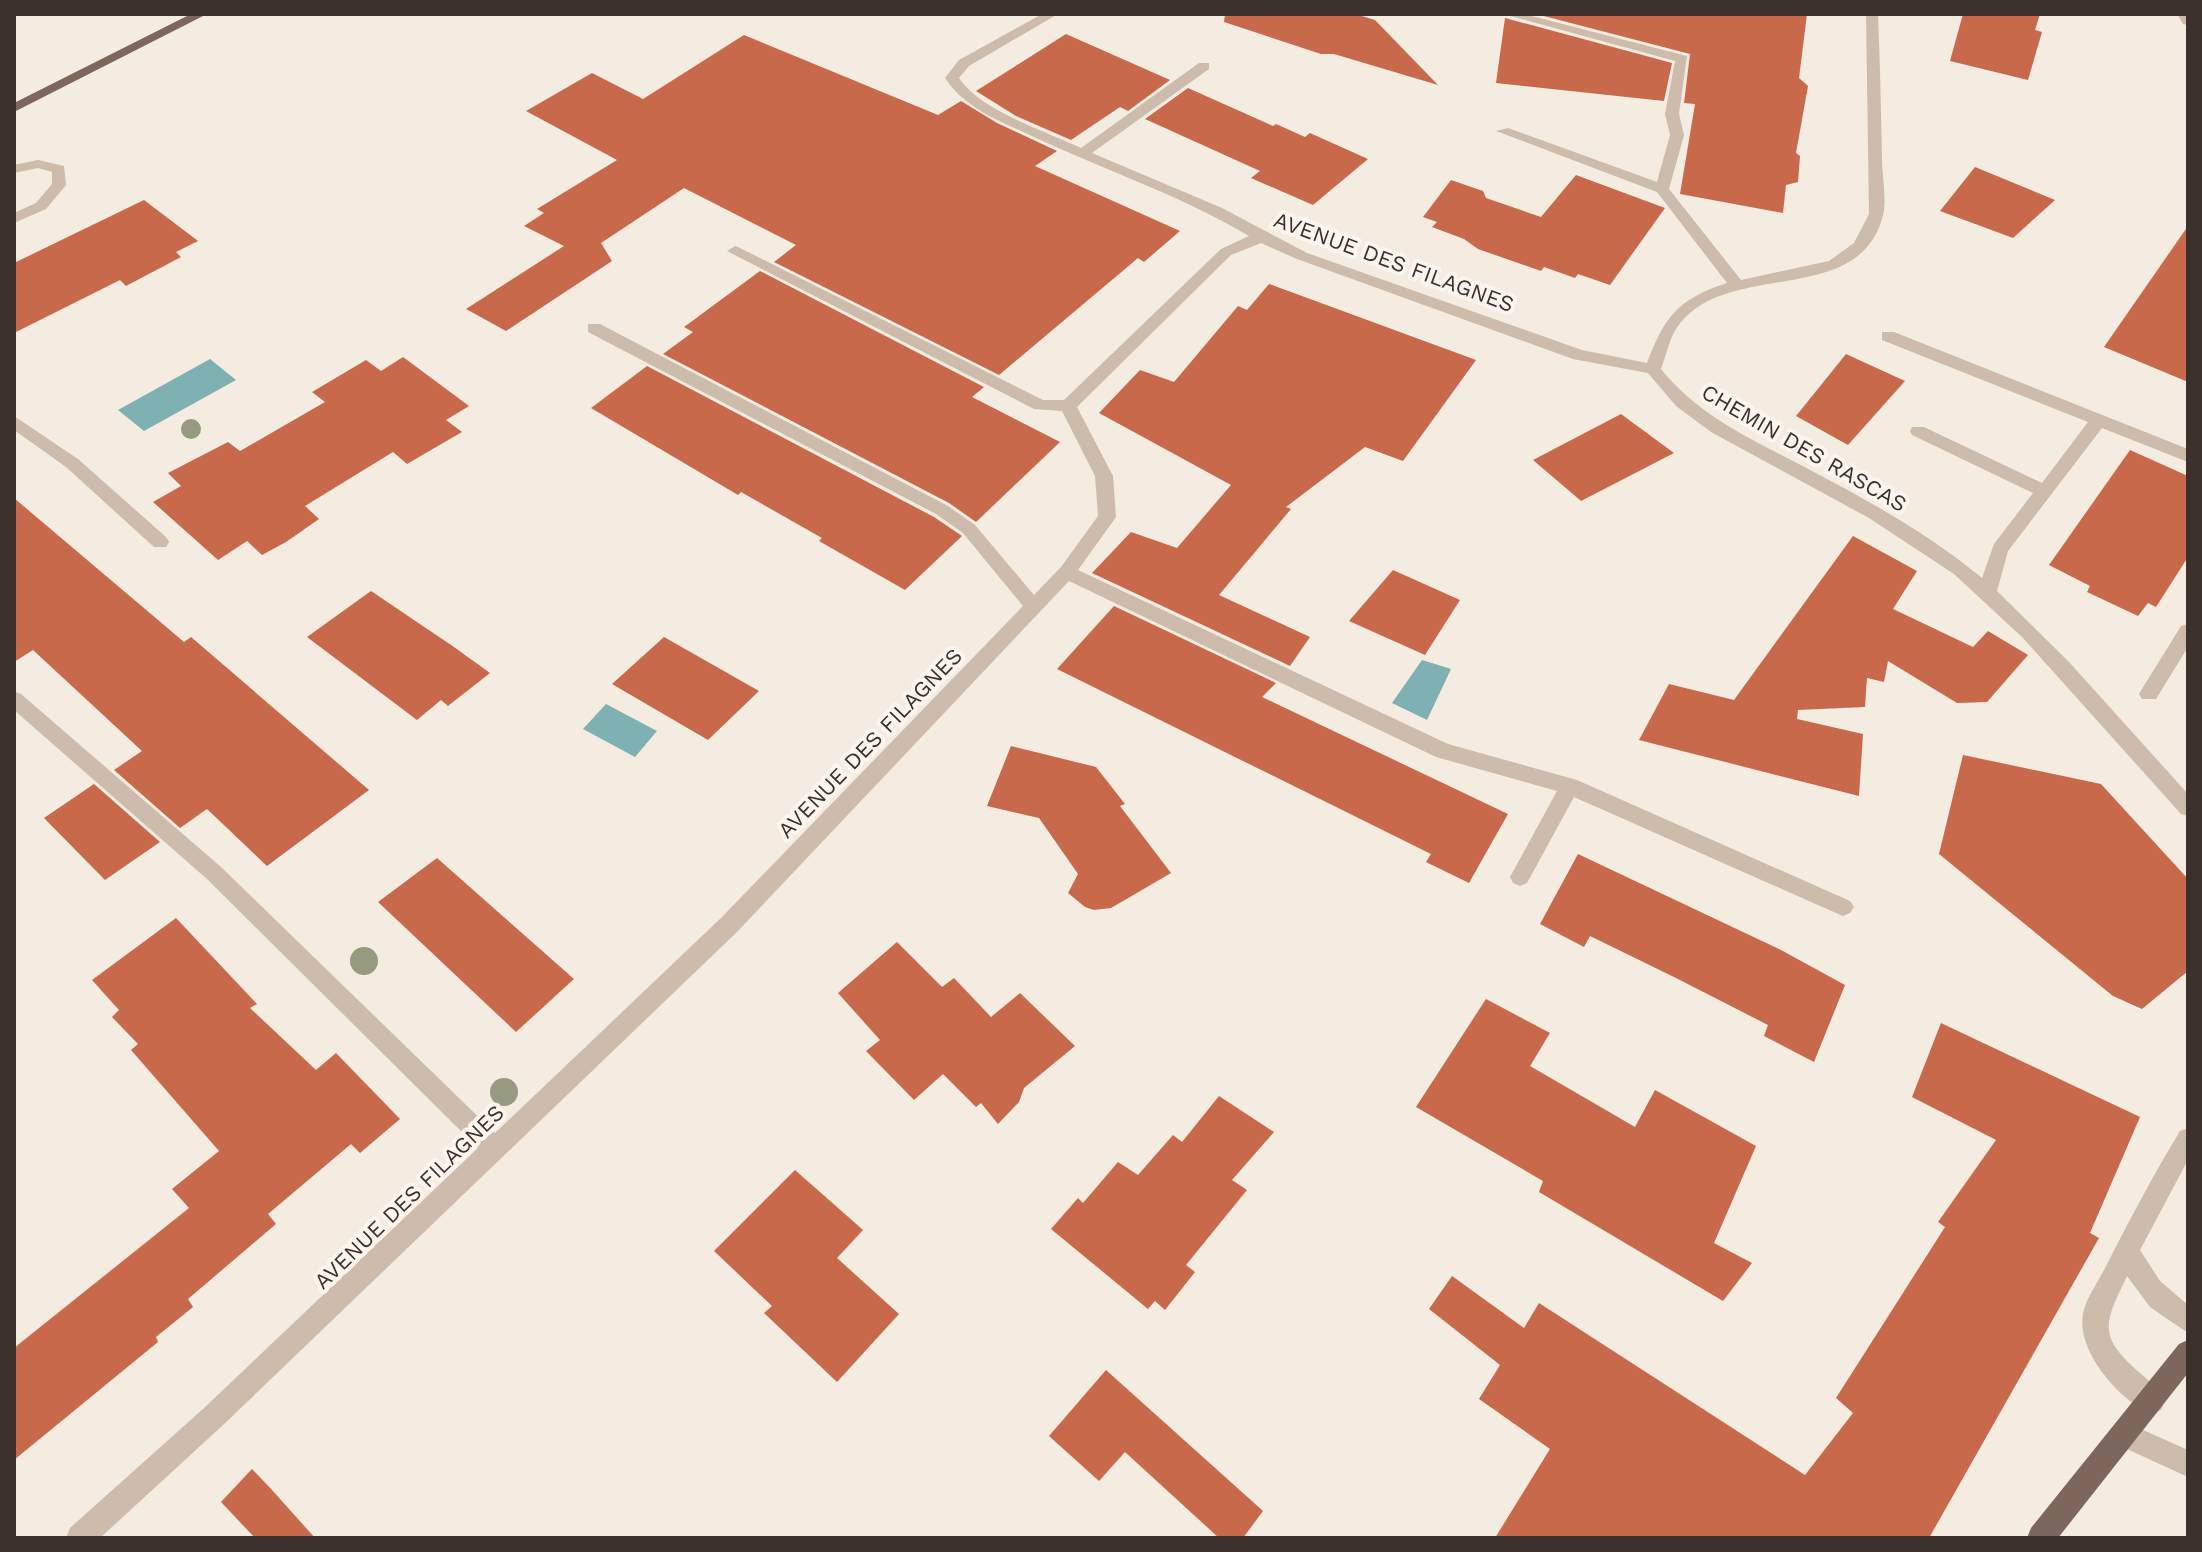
<svg xmlns="http://www.w3.org/2000/svg" width="2202" height="1552" viewBox="0 0 2202 1552" font-family="'Work Sans',sans-serif">
	<rect width="100%" height="100%" fill="#f4ebe1"/>
	<!-- water -->
	<path fill="#7fb0b2" d="M210,359L236,380L144,431L118,410Z
		M1422,660L1451,669L1427,720L1392,703Z
		M606,704L657,731L635,757L583,729Z"/>
	<!-- building -->
	<path fill="#c8694b" d="M1225,14H1355L1375,20L1438,85L1334,54H1321L1224,22Z
		M1536,14H1807L1799,78L1808,86L1796,153L1800,156L1798,182L1786,185L1783,213L1680,194L1695,104L1684,103L1690,54Z
		M1963,14H2040L2035,30L2042,32L2028,80L1950,61Z
		M1505,18L1672,63L1664,101L1496,83Z
		M1066,34L1170,80L1128,111L1120,107L1071,140L1016,116L976,91Z
		M744,35L938,115L961,101L997,123L1057,151L1035,166L1180,231L1144,262L1138,258L999,375L774,262L796,245L684,188L601,243L612,261L506,331L466,309L564,246L524,226L544,213L537,209L617,160L526,111L592,73L643,99Z
		M1188,88L1273,126L1276,124L1305,137L1310,133L1368,159L1313,205L1251,178L1260,171L1145,119Z
		M1975,167L2055,200L2013,238L1940,211Z
		M1576,175L1665,208L1610,285L1578,274L1575,278L1544,267L1541,271L1478,249L1464,239L1432,227L1437,222L1423,217L1451,180L1483,191L1486,198L1541,217Z
		M144,200L198,241L176,252L181,257L126,286L120,280L14,333V263Z
		M2188,226V382L2104,347Z
		M760,271L984,387L972,397L1060,442L976,522L949,503L663,354L693,332L684,327Z
		M1269,284L1476,360L1403,461L1365,447L1286,507L1291,509L1219,595L1310,637L1290,666L1092,573L1131,532L1177,548L1231,485L1099,413L1140,370L1174,382L1238,306L1247,310Z
		M1846,354L1905,381L1848,445L1796,416Z
		M403,357L469,406L446,420L462,432L407,464L393,452L305,506L319,519L286,542L262,555L247,541L218,560L153,502L181,486L168,473L228,442L240,451L325,402L312,392L366,360L381,371Z
		M647,366L934,517L962,536L905,590L819,541L822,538L741,492L738,495L591,408Z
		M1621,414L1674,453L1581,501L1533,460Z
		M2130,450L2188,476V557L2156,607L2148,603L2138,616L2087,592L2090,586L2049,565Z
		M14,498L184,642L191,637L369,790L267,866L207,809L180,828L114,770L142,751L33,650L14,662Z
		M1853,536L1917,571L1893,609L1973,647L1988,631L2028,655L1987,702L1957,703L1888,661L1884,682L1867,678L1865,707L1798,710L1797,719L1863,734L1859,796L1639,740L1669,684L1734,700Z
		M1393,570L1460,600L1425,655L1349,621Z
		M371,591L454,647L490,673L448,706L441,700L417,720L307,637Z
		M1114,606L1276,683L1262,697L1508,814L1469,883L1426,862L1431,854L1057,669Z
		M664,637L759,691L708,740L612,684Z
		M1011,746L1096,767L1125,804L1120,806L1171,873L1111,908L1094,910L1085,907L1068,893L1078,874L1039,818L987,806Z
		M1963,755L2101,784L2188,879V971L2142,1009L2113,996L1939,854Z
		M94,784L160,842L105,880L44,818Z
		M1578,854L1781,950L1845,985L1814,1062L1764,1036L1768,1025L1676,978L1590,936L1584,947L1540,924Z
		M437,858L574,979L516,1032L378,902Z
		M176,918L257,1004L250,1008L316,1070L336,1053L400,1119L360,1153L351,1144L268,1214L276,1224L188,1299L193,1307L156,1337L158,1342L14,1460V1348L189,1208L172,1189L219,1151L131,1050L138,1044L112,1017L119,1010L92,980Z
		M897,942L942,987L954,978L991,1017L1020,993L1075,1046L1024,1088L1019,1102L998,1124L981,1103L976,1107L943,1074L914,1100L866,1051L880,1040L838,993Z
		M1486,999L1550,1033L1530,1066L1635,1127L1655,1090L1756,1146L1714,1243L1752,1263L1723,1301L1539,1192L1543,1181L1416,1107Z
		M1941,1023L2140,1117L2090,1233L2099,1238L1929,1538H1495L1550,1449L1479,1399L1500,1365L1429,1309L1452,1276L1524,1328L1539,1303L1805,1475L1853,1413L1836,1398L1945,1227L1938,1222L1996,1140L1912,1097Z
		M1219,1096L1274,1132L1232,1180L1247,1190L1186,1265L1195,1272L1165,1310L1155,1301L1148,1309L1051,1229L1078,1198L1083,1203L1118,1162L1138,1175L1173,1135L1182,1142Z
		M795,1170L863,1230L837,1258L899,1314L837,1382L764,1313L772,1306L714,1251Z
		M1106,1370L1263,1511L1243,1538H1219L1125,1452L1099,1481L1049,1436Z
		M252,1469L272,1490L315,1538H255L221,1502Z"/>
	<g fill="none" stroke-linecap="round" stroke-linejoin="round">
		<!-- minor -->
		<path fill="#cdbbac" fill-rule="evenodd" d="M1042,14H1058L969,66L959,78C981,111 1045,131 1081,148L1199,63H1209V69L1092,153L1222,208L1307,253L1582,350L1647,363C1665,316 1678,299 1727,283L1657,192L1496,131L1508,128L1657,182L1670,135L1665,114L1675,61L1503,14H1524L1687,56L1679,114L1684,135L1669,189L1741,280L1829,261L1854,243L1869,214L1866,14H1878C1880,63 1881,111 1882,160C1882,176 1887,199 1883,215C1860,310 1723,257 1676,329C1669,340 1666,356 1661,369C1700,418 1758,442 1812,471C1871,502 1930,535 1982,578L1994,544L2033,493L1912,435L1910,431L1912,427H1924L2042,483L2088,422L1882,340V332H1894L2188,449V462L2102,428L2008,551L1997,591L2069,662L2188,794V816L2181,814L2023,638L1954,574L1869,518L1711,432L1676,406L1648,373L1573,359L1297,259L1261,243L1231,255L1077,407L1113,476L1116,517L1078,570L1448,744L1577,780L1850,901L1854,907L1850,913L1843,916L1836,913L1574,797L1527,883L1520,886L1513,883L1510,877L1557,791L1436,757L1069,581L738,931L222,1426L100,1538H66L70,1528L204,1408L478,1148L207,879L14,710V691L21,694L221,867L495,1133L722,917L1023,606L963,533L936,514L588,332V324H600L948,506L975,525L1034,595L1061,567L1098,516L1095,476L1062,411L1034,409L727,251L735,246L740,248L1043,400H1064L1221,249L1249,236C1182,196 1107,171 1036,138C1003,122 966,110 945,78L959,60Z
			M2177,14H2188V25L2183,24Z
			M38,160L64,166L66,185L46,209L14,223V213L36,203L52,184V172L38,168L14,173V165Z
			M14,416L78,459L166,537L169,542L166,547H154L66,467L14,430Z
			M2188,624V647L2156,699H2142L2139,694L2142,689L2181,626Z
			M2188,1128V1160L2140,1250L2160,1281L2188,1305V1333L2150,1307L2127,1276C2104,1324 2097,1335 2140,1373C2150,1382 2160,1389 2165,1401L2161,1410L2152,1414C2120,1401 2076,1351 2083,1314C2085,1300 2097,1284 2104,1270C2128,1223 2152,1177 2180,1131Z
			M2125,1422L2188,1450V1477L2116,1444L2112,1435L2116,1426Z"/>
		<!-- major -->
		<path fill="#7d675c" fill-rule="evenodd" d="M191,14H207L14,112V103Z
			M2188,1340V1373L2058,1538H2027L2031,1528L2179,1344Z"/>
	</g>
	<!-- trees -->
	<g fill="#969b7f">
		<circle cx="191" cy="429" r="10"/>
		<circle cx="364" cy="961" r="14"/>
		<circle cx="504" cy="1092" r="14"/>
	</g>
	<g text-anchor="middle" dominant-baseline="central" stroke-width="8" stroke-linejoin="round" paint-order="stroke">
		<!-- street labels -->
		<g font-size="22" fill="#3b302b" stroke="#fbf5ee">
			<text transform="translate(1394 262) rotate(20)">AVENUE DES FILAGNES</text>
			<text transform="translate(1804 448) rotate(30)">CHEMIN DES RASCAS</text>
			<text transform="translate(870 743) rotate(-46)">AVENUE DES FILAGNES</text>
			<text transform="translate(409 1197) rotate(-44)">AVENUE DES FILAGNES</text>
		</g>
	</g>
	<!-- border -->
	<rect width="2202" height="1552" fill="none" stroke="#3b302b" stroke-width="32"/>
</svg>
